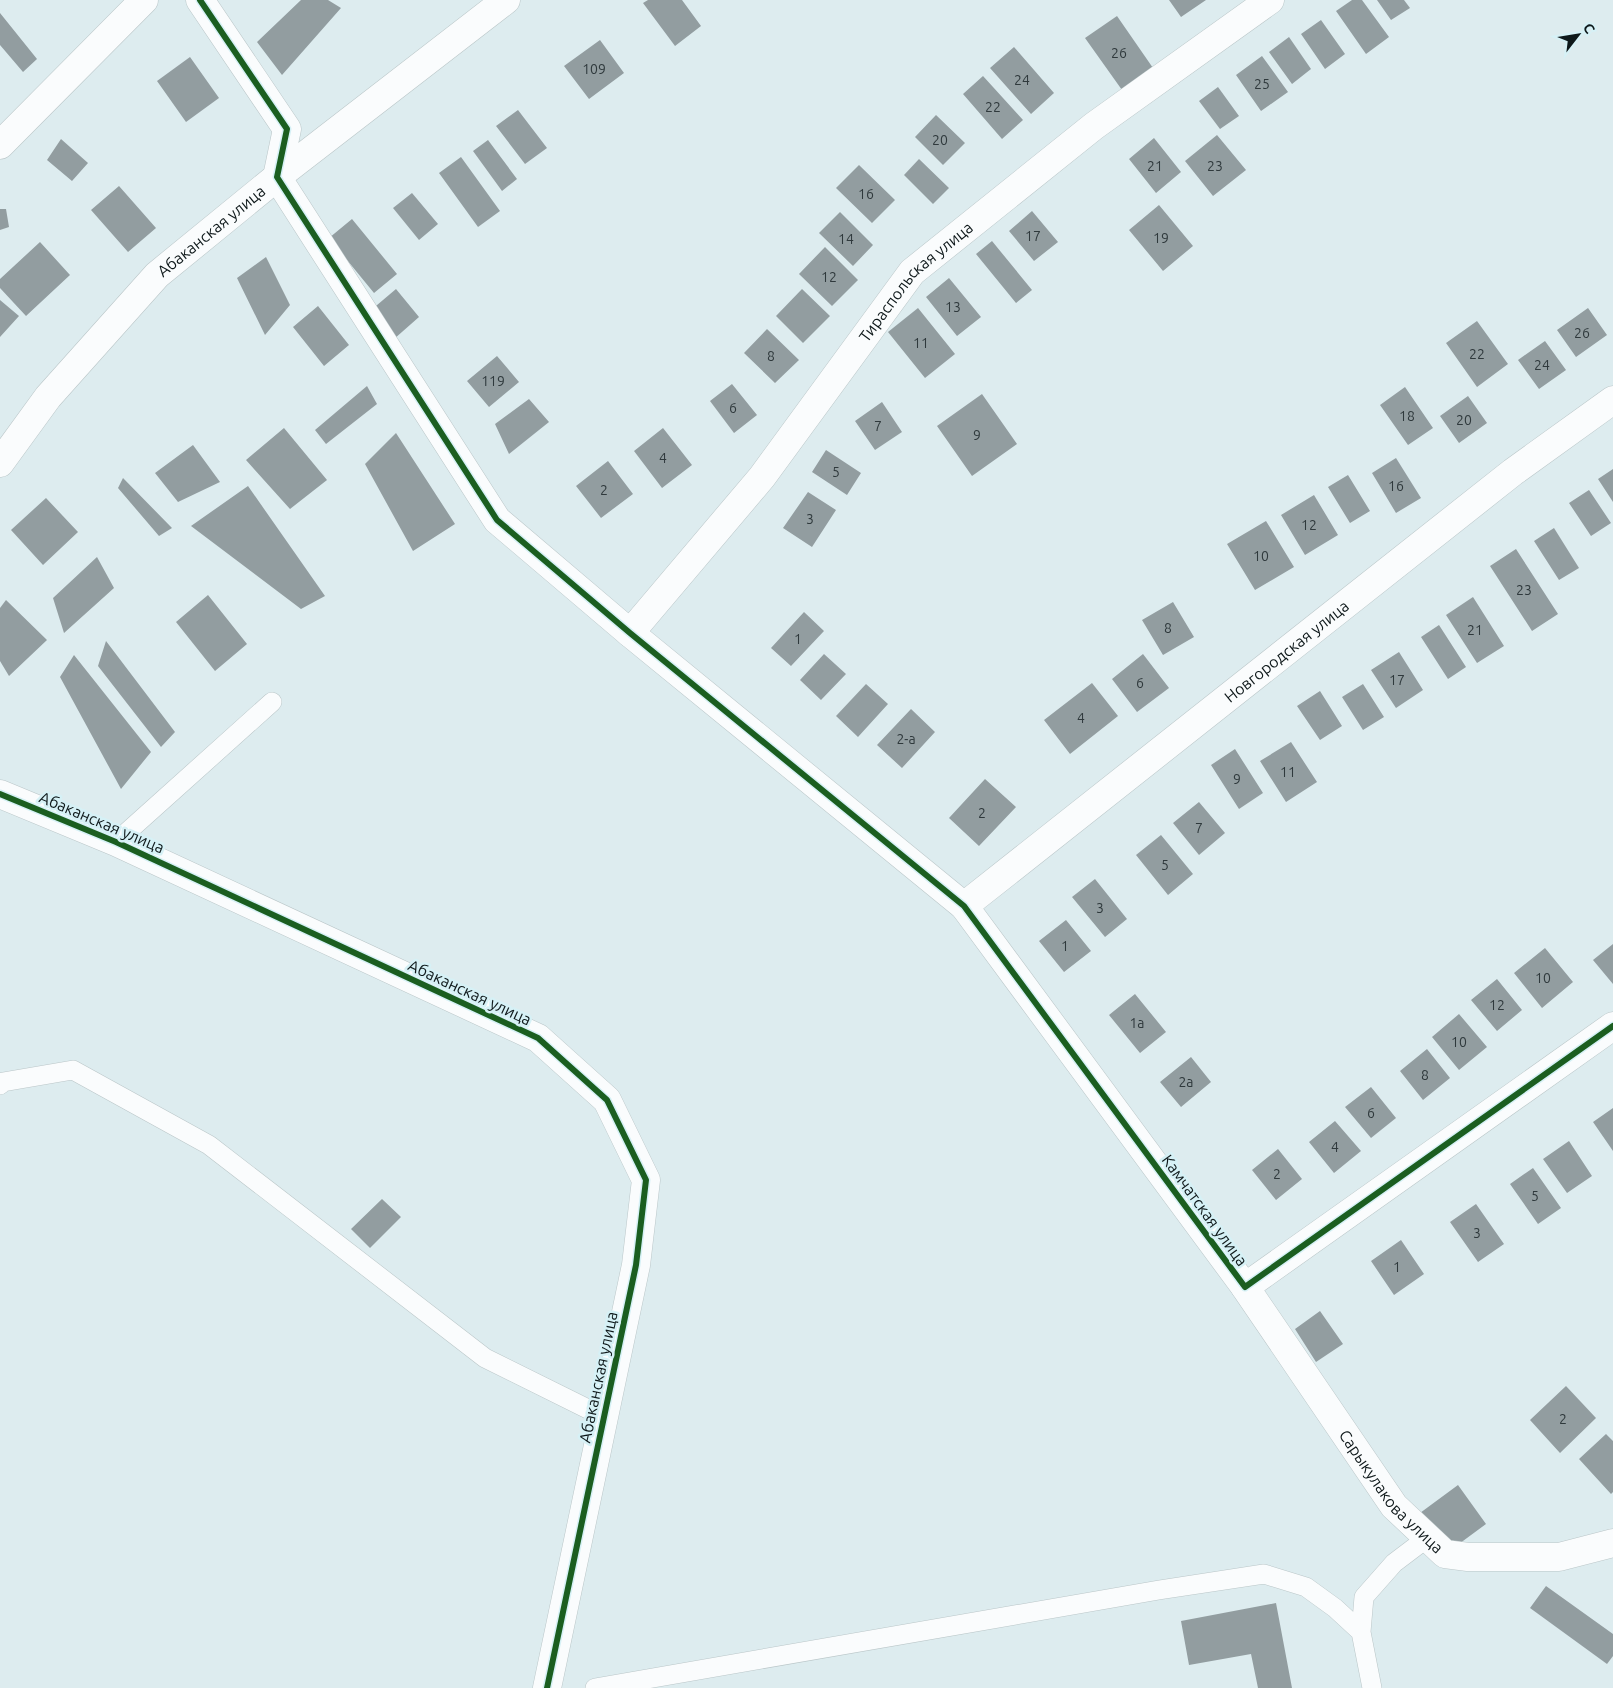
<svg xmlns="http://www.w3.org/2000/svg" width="1613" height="1688" viewBox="0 0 1613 1688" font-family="Ubuntu,sans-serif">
	<rect width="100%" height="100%" fill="#ddecef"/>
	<!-- building -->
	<path fill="#929da0" d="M301,0H328L341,8L282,75L257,42Z
		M648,0H682L701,26L675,46L643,3Z
		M1169,0H1206L1181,17Z
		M1352,0H1362L1389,37L1366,54L1336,11Z
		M1377,0H1404L1410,8L1391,20Z
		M0,13L37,59L23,72L0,45Z
		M1117,16L1153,68L1122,90L1085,38Z
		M1321,20L1345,54L1325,69L1301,34Z
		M1289,37L1311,69L1292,84L1269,52Z
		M600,40L624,73L589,99L564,66Z
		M1014,47L1054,93L1031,114L990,68Z
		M1262,56L1288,92L1261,111L1236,75Z
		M190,57L219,98L186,122L157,81Z
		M983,76L1023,120L1002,139L963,94Z
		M1218,87L1239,116L1220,129L1199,101Z
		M518,110L547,148L525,164L496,126Z
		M936,115L965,143L943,165L915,137Z
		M1217,135L1246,170L1213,196L1185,161Z
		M1154,138L1181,172L1156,193L1129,159Z
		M61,139L88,163L72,181L47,160Z
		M488,140L517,179L502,191L473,151Z
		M461,157L500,211L478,227L439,173Z
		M919,159L949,188L933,204L904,175Z
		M859,165L895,200L872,223L836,188Z
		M119,186L156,228L128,252L91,210Z
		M412,193L438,224L419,240L393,208Z
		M1159,205L1193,246L1163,271L1129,230Z
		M0,209H6L9,227L0,230Z
		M1032,211L1058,242L1034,261L1009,231Z
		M840,212L873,245L853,266L819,233Z
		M352,219L397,274L374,293L329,238Z
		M992,241L1032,290L1016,303L976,254Z
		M40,242L70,275L26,316L0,288V279Z
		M825,247L858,280L832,306L799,274Z
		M266,257L290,305L265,335L237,278Z
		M949,278L981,317L957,336L926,297Z
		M396,289L419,317L394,339L370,311Z
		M802,289L830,316L803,343L776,316Z
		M0,300L19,316L0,337Z
		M318,306L349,345L324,366L293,327Z
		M918,308L955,354L925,378L888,332Z
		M1588,308L1607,335L1576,357L1557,330Z
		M1477,321L1508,364L1477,387L1446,343Z
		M767,329L799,360L775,383L744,353Z
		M1545,341L1566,370L1539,389L1518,360Z
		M497,356L519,382L489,407L467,381Z
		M732,384L757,415L734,433L710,401Z
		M367,386L377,404L326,444L315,430Z
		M1405,387L1433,428L1408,445L1380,405Z
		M982,394L1017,444L972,476L937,426Z
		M1468,396L1487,423L1459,443L1440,416Z
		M529,399L549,422L509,454L495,424Z
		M882,402L902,432L875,450L855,421Z
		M284,428L327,480L290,509L246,460Z
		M663,428L692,465L662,488L634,451Z
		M396,433L455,524L413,551L365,464Z
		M193,445L220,482L178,502L155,473Z
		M826,450L861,473L847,495L812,472Z
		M1396,458L1421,498L1396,513L1372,473Z
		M608,461L633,494L601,518L576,486Z
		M1613,469V502L1598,479Z
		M1348,475L1370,511L1350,523L1328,487Z
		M123,478L172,528L159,536L118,488Z
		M248,486L325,596L301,609L191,526Z
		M1589,490L1611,523L1591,536L1569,503Z
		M808,492L836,510L812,547L783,528Z
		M1314,495L1338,535L1305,555L1281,515Z
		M46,498L78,532L43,565L11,530Z
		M1266,521L1294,567L1255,590L1227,544Z
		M1554,528L1579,568L1559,580L1534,541Z
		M1516,549L1558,614L1532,631L1490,566Z
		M97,557L114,588L64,633L53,598Z
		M208,595L247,644L215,671L176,622Z
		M1473,597L1504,646L1477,663L1446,615Z
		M6,600L47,640L9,676L0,661V608Z
		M1173,602L1194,637L1163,655L1142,620Z
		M804,612L824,631L791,666L771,648Z
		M1439,625L1466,667L1448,679L1421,637Z
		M106,641L175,732L161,747L98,666Z
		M1399,652L1423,690L1396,708L1371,670Z
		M824,654L846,674L821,700L800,680Z
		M1143,654L1169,688L1137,712L1112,679Z
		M74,655L151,752L121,789L60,677Z
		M1092,683L1118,716L1070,754L1044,720Z
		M866,684L888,704L858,737L836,716Z
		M1363,684L1384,717L1363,730L1342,697Z
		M1320,691L1342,726L1320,740L1297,706Z
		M911,709L935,732L902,768L877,745Z
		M1291,742L1317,782L1286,802L1260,761Z
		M1235,749L1263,793L1239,809L1211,765Z
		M985,779L1016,807L979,846L949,818Z
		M1199,802L1225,833L1199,855L1173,823Z
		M1161,835L1193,874L1168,895L1136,855Z
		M1095,879L1127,919L1105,937L1072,897Z
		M1066,920L1091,951L1064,972L1039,941Z
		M1613,944V984L1593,960Z
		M1545,948L1573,982L1542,1008L1514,973Z
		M1497,979L1522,1010L1497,1031L1471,1000Z
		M1135,994L1166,1032L1140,1053L1109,1015Z
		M1459,1014L1487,1047L1459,1070L1432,1037Z
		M1427,1049L1450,1078L1423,1100L1400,1071Z
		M1191,1057L1211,1082L1181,1107L1160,1082Z
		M1371,1087L1396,1118L1371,1138L1345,1107Z
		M1613,1108V1151L1593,1122Z
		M1335,1121L1361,1151L1334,1173L1309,1142Z
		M1569,1141L1592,1176L1567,1193L1543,1159Z
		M1278,1149L1302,1179L1276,1200L1252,1170Z
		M1533,1168L1561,1208L1538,1224L1510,1184Z
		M382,1199L401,1217L370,1248L351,1229Z
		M1476,1204L1504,1244L1478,1262L1450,1222Z
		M1401,1240L1424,1274L1394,1295L1371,1261Z
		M1320,1311L1343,1344L1316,1362L1295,1329Z
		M1566,1386L1596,1418L1560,1453L1530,1420Z
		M1606,1434L1613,1441V1492L1611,1494L1579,1459Z
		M1458,1485L1486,1524L1448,1552L1420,1513Z
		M1546,1586L1613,1634V1656L1607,1664L1530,1608Z
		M1276,1603L1292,1688H1258L1251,1654L1189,1665L1181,1621Z"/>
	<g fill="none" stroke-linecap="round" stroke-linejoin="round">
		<!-- lane casing -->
		<g stroke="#bac6c8" stroke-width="20">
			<path id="lane" d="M116,842L272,702
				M0,1085L3,1082L73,1070L209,1145L485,1358L604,1417
				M595,1688L1159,1590L1264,1574L1306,1587L1335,1608L1361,1632
				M1372,1688L1361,1632L1364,1597L1394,1563L1427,1538"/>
		</g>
		<!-- street casing -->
		<g stroke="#bac6c8" stroke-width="29">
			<g id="street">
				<path d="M200,0L287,129L277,177L497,520L630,633L964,906L1245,1287L1613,1026"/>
				<path d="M0,145L144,0"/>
				<path id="s1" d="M0,463L48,397L157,275L277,177L506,0"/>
				<path id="s2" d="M630,633L762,477L912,272L1094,126L1270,0"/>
				<path d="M0,794L116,842L538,1038L607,1100L646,1180L636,1265L547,1688"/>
				<path id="s3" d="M964,906L1513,472L1613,400"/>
				<path id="s4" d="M1245,1287L1394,1506L1445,1554L1468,1557H1559L1613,1543"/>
			</g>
		</g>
		<!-- lane -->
		<use href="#lane" stroke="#fafcfd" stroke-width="19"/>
		<!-- street -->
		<use href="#street" stroke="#fafcfd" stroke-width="28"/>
		<!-- cycleway casing -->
		<g stroke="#d6f1f6" stroke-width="9">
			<path id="cycleway" d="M200,0L287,129L277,177L497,520L630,633L964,906L1245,1287L1613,1026
				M0,794L116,842L538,1038L607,1100L646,1180L636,1265L547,1688"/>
		</g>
		<!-- cycleway -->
		<use href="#cycleway" stroke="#1b5e20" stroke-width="6"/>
	</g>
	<g text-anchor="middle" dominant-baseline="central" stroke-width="5" stroke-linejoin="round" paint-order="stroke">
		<!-- number labels -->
		<g font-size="14" fill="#2f393c">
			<text x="1119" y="53">26</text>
			<text x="594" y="69">109</text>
			<text x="1022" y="80">24</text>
			<text x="1262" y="84">25</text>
			<text x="993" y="107">22</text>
			<text x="940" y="140">20</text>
			<text x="1155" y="166">21</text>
			<text x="1215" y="166">23</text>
			<text x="866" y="194">16</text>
			<text x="1033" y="236">17</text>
			<text x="1161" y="238">19</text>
			<text x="846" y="239">14</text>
			<text x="829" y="277">12</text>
			<text x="953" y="307">13</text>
			<text x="1582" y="333">26</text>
			<text x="921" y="343">11</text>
			<text x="1477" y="354">22</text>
			<text x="771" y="356">8</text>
			<text x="1542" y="365">24</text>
			<text x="493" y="381">119</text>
			<text x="733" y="408">6</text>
			<text x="1407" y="416">18</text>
			<text x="1464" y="420">20</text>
			<text x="878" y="426">7</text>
			<text x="977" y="435">9</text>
			<text x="663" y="458">4</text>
			<text x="836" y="472">5</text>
			<text x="1396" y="486">16</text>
			<text x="604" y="490">2</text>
			<text x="810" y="519">3</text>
			<text x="1309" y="525">12</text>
			<text x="1261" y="556">10</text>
			<text x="1524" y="590">23</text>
			<text x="1168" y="628">8</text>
			<text x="1475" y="630">21</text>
			<text x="798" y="639">1</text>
			<text x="1397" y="680">17</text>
			<text x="1140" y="683">6</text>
			<text x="1081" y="718">4</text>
			<text x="906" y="739">2-a</text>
			<text x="1288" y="772">11</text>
			<text x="1237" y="779">9</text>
			<text x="982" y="813">2</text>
			<text x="1199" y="828">7</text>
			<text x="1165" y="865">5</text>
			<text x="1100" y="908">3</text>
			<text x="1065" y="946">1</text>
			<text x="1543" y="978">10</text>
			<text x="1497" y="1005">12</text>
			<text x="1137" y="1023">1a</text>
			<text x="1459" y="1042">10</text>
			<text x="1425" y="1075">8</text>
			<text x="1186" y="1082">2a</text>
			<text x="1371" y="1113">6</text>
			<text x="1335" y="1147">4</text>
			<text x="1277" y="1174">2</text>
			<text x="1535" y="1196">5</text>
			<text x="1477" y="1233">3</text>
			<text x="1397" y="1267">1</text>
			<text x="1563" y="1419">2</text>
		</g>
		<!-- street labels -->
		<g font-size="16" fill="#0e181a" stroke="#d6f1f6">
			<text stroke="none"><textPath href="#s1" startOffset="315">Абаканская улица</textPath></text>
			<text stroke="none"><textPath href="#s2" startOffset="454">Тираспольская улица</textPath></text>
			<text stroke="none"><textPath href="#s3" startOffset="411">Новгородская улица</textPath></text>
			<text transform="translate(102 822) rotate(23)">Абаканская улица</text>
			<text transform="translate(470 992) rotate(25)">Абаканская улица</text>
			<text transform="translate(1205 1210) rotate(54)">Камчатская улица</text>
			<text transform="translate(598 1377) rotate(-78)">Абаканская улица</text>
			<text stroke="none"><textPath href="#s4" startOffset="252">Сарыкулакова улица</textPath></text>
		</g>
	</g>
	<!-- north arrow -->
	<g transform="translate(1578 35) rotate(59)" stroke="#d6f1f6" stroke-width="4" paint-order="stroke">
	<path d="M0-4L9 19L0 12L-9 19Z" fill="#0e181a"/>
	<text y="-8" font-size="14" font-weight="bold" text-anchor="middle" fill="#0e181a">С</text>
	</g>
</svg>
